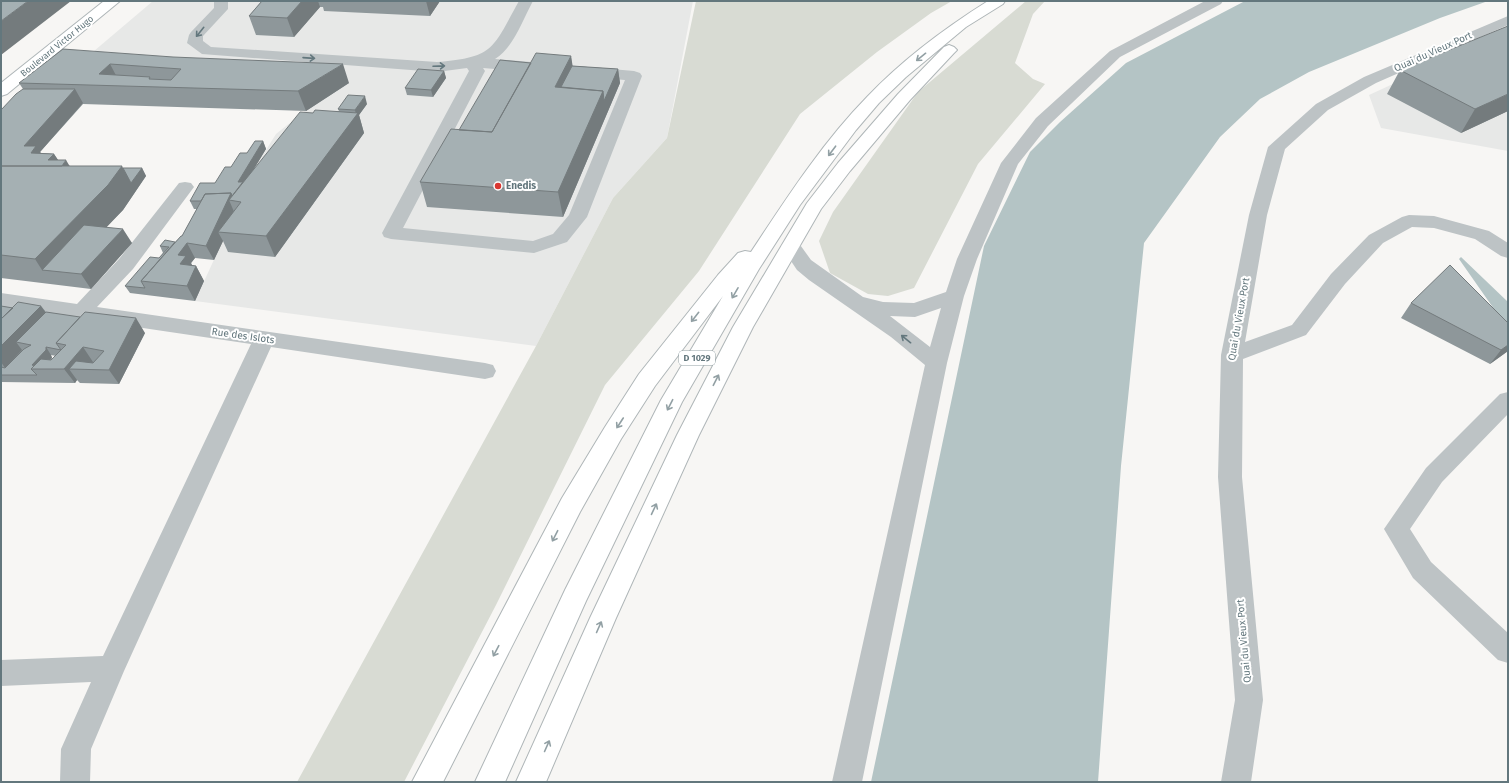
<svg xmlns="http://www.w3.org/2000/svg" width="1509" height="783" viewBox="0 0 1509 783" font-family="'Fira Sans',sans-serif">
	<rect width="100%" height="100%" fill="#f7f6f4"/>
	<!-- built -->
	<path fill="#e7e8e7" d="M153,1H693L667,138L613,198L536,346L195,301L246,190H241L276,134L306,110L74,68Z
		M1508,31V151L1381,128L1369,95Z"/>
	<!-- green -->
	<path fill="#d8dbd3" d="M696,1H952L931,13L877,52L800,114L699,271L605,385L496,605L404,782H297L536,346L613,198L667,138Z
		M1026,1H1045L1033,14L1015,63L1033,79L1045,84L978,164L914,288L888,296L868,294L830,273L819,241L833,212L918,92Z"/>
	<!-- water -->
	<path fill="#b4c4c5" d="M1245,1H1488L1440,18L1309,72L1260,99L1220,137L1144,243L1121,466L1098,782H871L984,246L1030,152L1060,122L1126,63Z
		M1461,257L1508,302V329L1459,259Z"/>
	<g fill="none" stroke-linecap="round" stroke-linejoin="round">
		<!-- major casing -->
		<g stroke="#afb6b8" stroke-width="2">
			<path id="major" d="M104,1H120L7,94L1,96V83Z
				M988,1H1005L1003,4L966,27L906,77L879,103L856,130L800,205L759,269L682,402L586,601L505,782H475L565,590L661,400L723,296L655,386L621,439L580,512L443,782H412L562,498L605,427L639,374L718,275L738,253L745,251L751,252C786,199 822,143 867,97C902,60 945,28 988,1Z
				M949,45L954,47L957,50L954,53L910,100L850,171L821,209L753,327L699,435L616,618L546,782H516L590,618L677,435L733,327L807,203L838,163L898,94L944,47Z"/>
		</g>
		<!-- minor -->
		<path fill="#bdc3c5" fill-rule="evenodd" d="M214,1H228V9L203,36V41L211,47L437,62C495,57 492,49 519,1H533C522,21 514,47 495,59L634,71L640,73L642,76L587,217L567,242L534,253L391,239L384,237L382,233L469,71L467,68L437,72L202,54L187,43L189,35L191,32L214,8ZM483,68L625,80L569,215L553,234L533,241L403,228L485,71Z
			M1205,1H1223L1221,4L1120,57L1048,126L1018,164L977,259L964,296L947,363L862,782H832L925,365L891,337L809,280L797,270L781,246L784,242L791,240L798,242L811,260L863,297L883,302L914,303L946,292L957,259L1001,163L1036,118L1110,51ZM941,308L930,347L890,316L915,317Z
			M1508,16V25L1376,83L1328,110L1285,149L1267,215L1245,342L1292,325L1331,274L1369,235L1402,217L1409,215L1434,216L1489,231L1508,243V258L1501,256L1475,239L1434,228L1412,227L1383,243L1345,284L1306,335L1243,359L1242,477L1263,700L1251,782H1221L1235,700L1218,477L1221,355L1249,215L1268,147L1316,104L1364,77Z
			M185,182L191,183L194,187L191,191L133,269L97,307L485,363L493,365L496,371L493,377L485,379L271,347L124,671L91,749L90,782H60L61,749L91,682L1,686V660L103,656L251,344L1,307V293L77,304L119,259L179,183Z
			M1508,392V414L1442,482L1410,529L1431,562L1508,633V663L1498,660L1413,578L1384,529L1426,468L1500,394Z"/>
		<!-- major -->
		<use href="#major" fill="#fff" fill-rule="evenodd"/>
	</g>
	<!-- wall -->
	<path fill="#8e979a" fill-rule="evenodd" d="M262,1H440L430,16L324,11L323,7H320L294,37L256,35L249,16Z
		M63,49L349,83L306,111L83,104L40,152L41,153L54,154L58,160L70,166L123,168H142L146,176L123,210L106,227L132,243L91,289L1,278V110L23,89L19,83Z
		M571,56L572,66L618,69L620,83L563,217L427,207L420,182L459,130L531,63Z
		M1400,70L1508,111L1461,133L1387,94Z
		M444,71L446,78L433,97L407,95L405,88Z
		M367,104L359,115L364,133L275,257L228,252L223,241L214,260L195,258L191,263L192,265L196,266L204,281L195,301L130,293L125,286L159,258L163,253L160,246L175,242L182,236L197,209H194L190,201L215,183L231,167L247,153L263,141L266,149L254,169L313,113L339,111L338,109Z
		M1411,303L1508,323V351L1490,364L1401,318Z
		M1,306L13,308L41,306L46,312L145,333L119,384L80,383L77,380L75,383L1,382V367L5,368L1,367ZM51,355L56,356L51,360H50L52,358Z"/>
	<!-- shaded-wall -->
	<path fill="#747b7d" d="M28,1H71L1,55V21Z
		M302,1H318L320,7L294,37L287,18Z
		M426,1H440L430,16Z
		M571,56L575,80L556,97L555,87Z
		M110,64L120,83L99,74Z
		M343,64L349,83L306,111L298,91Z
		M618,69L620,83L563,217L558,192L603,91Z
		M444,71L446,78L433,97L431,90Z
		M75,89L83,103L40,152L45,160L40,167L24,146Z
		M1508,94V111L1461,133L1475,109Z
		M365,96L367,104L359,115L364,133L275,257L266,236L356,115L355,110Z
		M263,141L266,149L244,185L238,182Z
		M54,154L62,166L66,160L75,175L48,160Z
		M122,166L131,183L142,168L146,176L123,210L64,272L42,270L35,259Z
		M231,193L235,201L229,200L235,214L218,232L223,241L214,260L206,246Z
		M123,229L132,243L91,289L81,274Z
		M184,243H187L195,258L191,263L194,270L196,266L204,281L195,301L187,286L160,283Z
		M41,306L51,320L16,342L22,350L5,368L1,362V346Z
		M136,318L145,333L119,384L109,370Z
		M1508,345V351L1490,364L1501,350Z
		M46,347L51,355L52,358L42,369L32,365Z
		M83,347L93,362L87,369H69L77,380L75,383L64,369Z"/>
	<!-- building -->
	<path fill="#a5b0b3" stroke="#747b7d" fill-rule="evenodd" d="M1,1H28L1,21Z
		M262,1H302L287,18L249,16Z
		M1508,26V94L1475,109L1400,70Z
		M63,49L173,57L343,64L298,91L19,83ZM110,64L181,69L171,80L149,79L150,77L99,74Z
		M536,53L571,56L555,87L603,91L558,192L420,182L451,129L492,132Z
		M500,60L531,63L492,132L459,130Z
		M572,66L618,69L604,101L603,91L561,87Z
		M418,69L444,71L431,90L405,88Z
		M23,89H75L24,146H36L31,153L54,154L48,160H66L62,166H1V110L16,94Z
		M348,95L365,96L355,110L338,109Z
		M315,110L358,113L266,236L218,232L241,202L229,200L300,112L313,113Z
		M255,141H263L238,182H243L242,183L232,196L231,193L205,194L201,201H190L200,183H215L225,167H231L240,153H247Z
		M1,166H122L108,185L35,259L1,255Z
		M123,168H142L131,183Z
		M231,193L206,246L187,243L178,255L186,256L180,264L196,266L187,286L141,281L181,236H182L205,194Z
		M84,225L123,229L81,274L42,270Z
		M165,240L175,242L141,281L145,288L125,286L150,257L159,258L169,247L160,246Z
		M1450,265L1508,323V345L1501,350L1411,303Z
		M18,302L41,306L1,346V319Z
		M1,306L13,308L1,319Z
		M46,312L80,317L56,343L61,350L46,347V350L32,365L34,366L31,369L37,375H1V367L5,368L24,349L31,345L16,342Z
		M85,312L136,318L109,370L69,369L76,361L93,363L104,351L83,347L64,369H31L41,359L51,360L66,345L56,343Z"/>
	<!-- one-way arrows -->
	<defs><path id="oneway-shaft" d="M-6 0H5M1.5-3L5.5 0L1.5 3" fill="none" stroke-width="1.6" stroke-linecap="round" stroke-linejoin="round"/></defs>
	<g stroke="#63777d">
		<use href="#oneway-shaft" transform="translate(200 32) rotate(129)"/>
		<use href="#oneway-shaft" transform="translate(309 58) rotate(4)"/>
		<use href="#oneway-shaft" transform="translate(439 66) rotate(-2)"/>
		<use href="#oneway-shaft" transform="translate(906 339) rotate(-141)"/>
	</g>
	<g stroke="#92a0a4">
		<use href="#oneway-shaft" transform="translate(921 57) rotate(141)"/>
		<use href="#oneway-shaft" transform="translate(832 151) rotate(127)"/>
		<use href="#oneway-shaft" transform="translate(735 293) rotate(120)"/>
		<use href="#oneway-shaft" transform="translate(695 317) rotate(128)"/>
		<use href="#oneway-shaft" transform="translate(716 380) rotate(-63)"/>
		<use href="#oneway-shaft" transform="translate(670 405) rotate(117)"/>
		<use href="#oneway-shaft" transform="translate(620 423) rotate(123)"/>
		<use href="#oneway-shaft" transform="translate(654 509) rotate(-65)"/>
		<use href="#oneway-shaft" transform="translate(555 536) rotate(117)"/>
		<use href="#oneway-shaft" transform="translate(599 627) rotate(-66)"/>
		<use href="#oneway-shaft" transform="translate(496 651) rotate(118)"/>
		<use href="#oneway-shaft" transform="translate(547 746) rotate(-66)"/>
	</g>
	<!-- markers -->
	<circle fill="#d93731" stroke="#fff" stroke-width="1.5" cx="498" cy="186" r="4"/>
	<g text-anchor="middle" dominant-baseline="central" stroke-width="4" stroke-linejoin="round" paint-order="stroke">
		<!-- far-street labels -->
		<g font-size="9" fill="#63777d" stroke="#fff">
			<text transform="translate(57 46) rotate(-39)">Boulevard Victor Hugo</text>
		</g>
		<!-- shield labels -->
		<rect fill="#fff" stroke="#92a0a4" stroke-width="1" x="679" y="351" width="36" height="14" rx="3"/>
		<g font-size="9" font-weight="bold" fill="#63777d">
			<text x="697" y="358">D 1029</text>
		</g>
		<!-- street labels -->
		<g font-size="10" fill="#63777d" stroke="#fff">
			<text transform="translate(1433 52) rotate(-24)">Quai du Vieux Port</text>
			<text transform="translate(1239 319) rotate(-80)">Quai du Vieux Port</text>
			<text transform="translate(243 336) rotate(8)">Rue des Islots</text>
			<text transform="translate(1244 641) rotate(-95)">Quai du Vieux Port</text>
		</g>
		<!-- poi labels -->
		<g font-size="10" font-weight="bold" fill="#63777d" stroke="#fff" text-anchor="start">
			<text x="506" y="186">Enedis</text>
		</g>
	</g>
	<!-- border -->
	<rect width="1509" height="783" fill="none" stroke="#63777d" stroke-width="4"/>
</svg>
